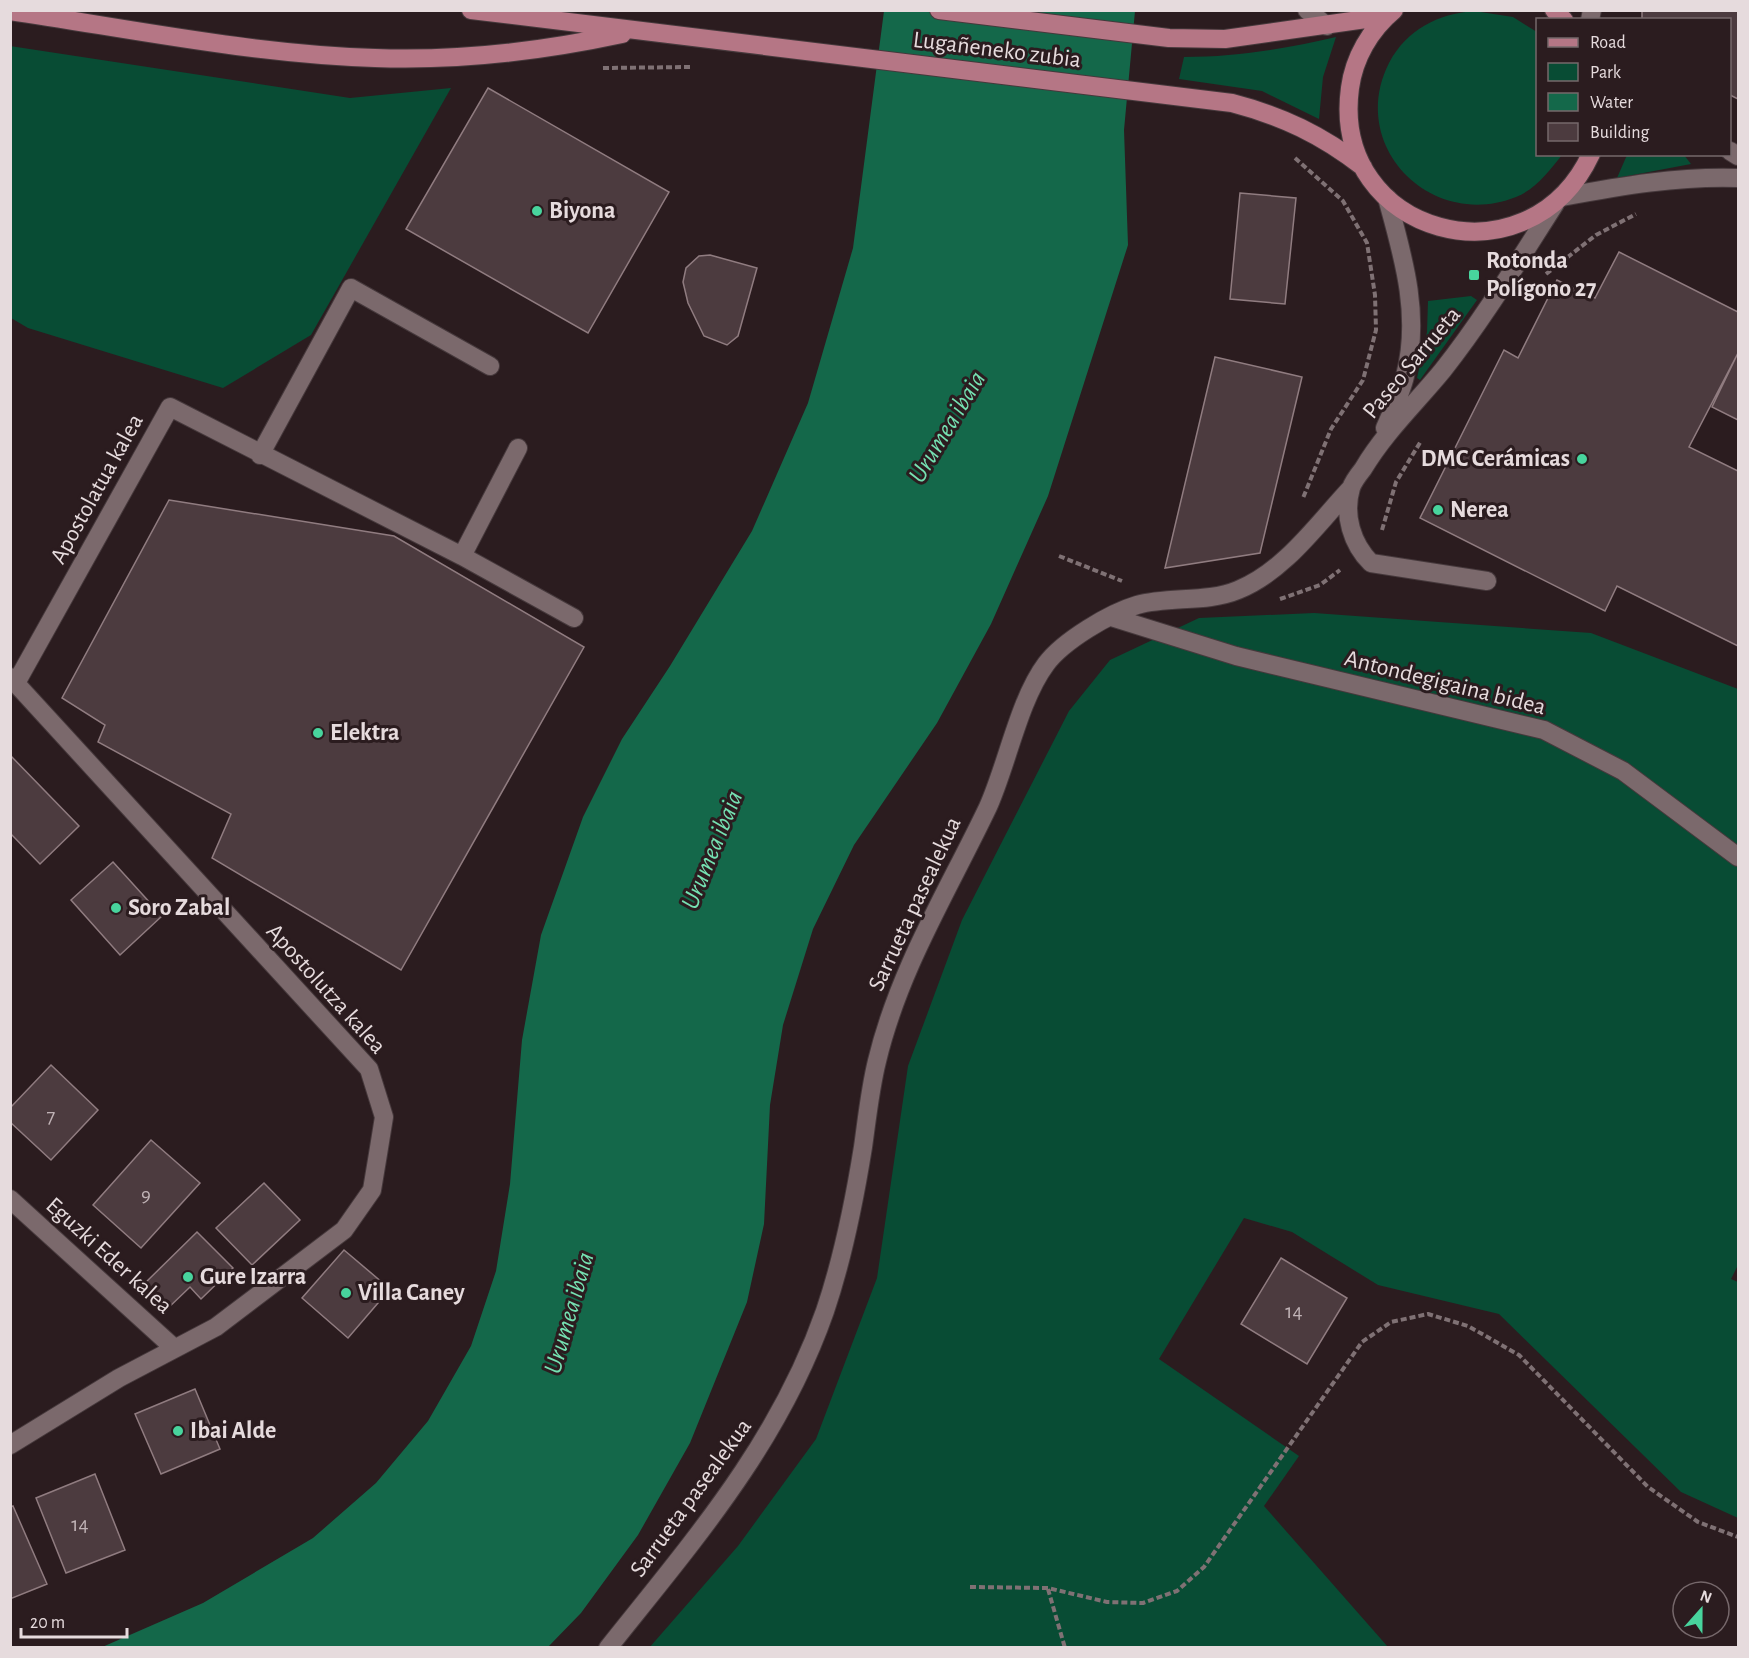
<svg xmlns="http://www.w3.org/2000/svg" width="1749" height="1658" viewBox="0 0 1749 1658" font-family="'Alegreya Sans',sans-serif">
	<rect width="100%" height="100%" fill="#2b1c1f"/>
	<!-- green -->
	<path fill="#084c34" d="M1474,11L1513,17L1537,32L1538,154L1562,155C1549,171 1536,189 1516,197C1431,231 1347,146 1389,63C1407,29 1438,14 1474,11Z
		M1336,37L1323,77L1319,119L1262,91L1179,79L1184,57C1236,57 1285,49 1336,37Z
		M10,46L350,98L451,88L311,335L223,388L28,328L11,318Z
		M1627,155H1684L1691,164L1617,178Z
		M1471,296L1477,300L1420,380L1417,378L1427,332L1428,301Z
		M1314,613L1591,633L1738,689V1265L1731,1279L1738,1282V1518L1681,1492L1499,1314L1378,1285L1292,1232L1244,1218L1159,1359L1299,1456L1264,1506L1388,1647L649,1648L738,1546L816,1439L877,1278L908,1066L962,920L1069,711L1110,660L1199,618Z"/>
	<!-- water -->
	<path fill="#14684a" d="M884,11H1135L1124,130L1128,245L1048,496L991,624L937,723L854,845L813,929L783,1025L770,1105L764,1224L747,1302L690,1443L638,1535L581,1613L548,1647L100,1648L203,1603L313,1538L376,1483L428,1421L471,1346L496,1271L510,1184L522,1040L541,935L583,817L622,739L670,666L752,531L808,403L853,248Z"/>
	<!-- building -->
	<path fill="#4c3b3f" stroke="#907c80" stroke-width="1.5" d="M1642,10H1738V99L1730,95V20H1642Z
		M488,88L669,192L588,333L406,229Z
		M1240,193L1296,198L1285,304L1230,299Z
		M1619,252L1738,312V353L1689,447L1738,471V646L1617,586L1605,611L1420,518L1504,350L1518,358L1557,280L1595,298Z
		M710,255L757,268L738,336L727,345L704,336L688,303L683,282L686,268L699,256Z
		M1738,353V420L1712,407Z
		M1215,357L1302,377L1260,553L1165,568Z
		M169,500L394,536L584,647L401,970L212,858L231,814L98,742L105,725L62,698Z
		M10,755L79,826L40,864L10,833Z
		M113,862L162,916L120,955L71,900Z
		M51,1065L98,1110L51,1160L10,1122V1108Z
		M151,1140L200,1183L141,1248L93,1205Z
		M264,1183L300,1220L252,1265L216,1228Z
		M197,1232L233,1268L201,1299L190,1287L166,1310L142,1286Z
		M344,1250L390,1289L348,1338L302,1298Z
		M1281,1258L1347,1298L1307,1364L1241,1324Z
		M195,1389L220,1449L161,1474L135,1414Z
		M95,1474L125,1550L66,1573L36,1498Z
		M13,1506L47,1584L10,1599V1507Z"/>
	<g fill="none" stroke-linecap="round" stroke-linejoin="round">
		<!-- minor casing -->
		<g stroke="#46393c" stroke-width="20">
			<path id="minor" d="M1307,10L1327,26
				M1590,20L1592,10
				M1730,151L1738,156
				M1562,197C1621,186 1678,176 1738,178
				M1385,428C1392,411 1401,394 1405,376C1421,315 1403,256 1387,198
				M260,455L351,288L490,366
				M462,556L518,448
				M1487,581L1371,563C1352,544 1343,515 1351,488C1353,482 1359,474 1363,469C1385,432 1416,403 1443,370C1484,318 1519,260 1555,204
				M1111,617L1236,656L1544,730L1623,771L1738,857
				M10,677L369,1069L384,1117L378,1154L372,1190L344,1230L216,1327L119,1378L10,1445
				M16,683L170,407L462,556L574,618
				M10,1199L174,1348
				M608,1648C694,1540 779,1443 825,1311C843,1258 854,1203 863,1147C867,1119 870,1089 877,1061C899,969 948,891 988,807C1007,765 1019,700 1046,664C1063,641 1110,613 1137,605C1169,596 1207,603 1238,590C1285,571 1318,523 1351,488"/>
		</g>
		<!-- major casing -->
		<g stroke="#46393c" stroke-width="20">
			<path id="major" d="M471,10L1232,103C1282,116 1322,135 1363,167
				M939,10L1169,38L1225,39L1387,16
				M1394,10C1370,30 1354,58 1350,88C1330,235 1528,289 1591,154
				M1554,10L1564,20
				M10,11C131,29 252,54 375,58C456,61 543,51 622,34"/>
		</g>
		<!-- path -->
		<path stroke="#7f7174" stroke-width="4" stroke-dasharray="6 3" stroke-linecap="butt" d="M603,68L691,67
			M1295,158L1343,201L1367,243L1375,295L1376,330L1363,380L1331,429L1303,498
			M1546,274L1596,235L1636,214
			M1382,530L1396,482L1421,441
			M1059,556L1122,581
			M1280,599L1320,585L1340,570
			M970,1587L1048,1588L1107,1602L1143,1603L1177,1591L1204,1567L1362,1342L1391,1322L1428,1314L1468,1326L1519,1355L1648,1487L1698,1522L1738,1537
			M1048,1589L1065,1648"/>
		<!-- minor -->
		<use href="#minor" stroke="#7b696c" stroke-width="18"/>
		<!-- major -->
		<use href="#major" stroke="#b57685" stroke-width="18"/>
	</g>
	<!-- markers -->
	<g fill="#48d49d" stroke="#2b1c1f" stroke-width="2">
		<circle cx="537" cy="211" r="6"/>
		<rect x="1468" y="269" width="12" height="12" rx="3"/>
		<circle cx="1582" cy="459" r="6"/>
		<circle cx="1438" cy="510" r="6"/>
		<circle cx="318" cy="733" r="6"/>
		<circle cx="116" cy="908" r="6"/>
		<circle cx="188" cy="1277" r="6"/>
		<circle cx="346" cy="1293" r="6"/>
		<circle cx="178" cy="1431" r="6"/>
	</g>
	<g text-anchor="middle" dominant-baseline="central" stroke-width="6" stroke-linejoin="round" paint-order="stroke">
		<!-- number labels -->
		<g font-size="21" fill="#c0b3b6">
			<text x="51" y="1116">7</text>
			<text x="146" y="1194">9</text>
			<text x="1294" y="1311">14</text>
			<text x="80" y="1524">14</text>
		</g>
		<!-- street labels -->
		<g font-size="24" fill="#e6dbdd" stroke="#2b1c1f">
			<text transform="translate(997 50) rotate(7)">Lugañeneko zubia</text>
			<text transform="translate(1412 363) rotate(-50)">Paseo Sarrueta</text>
			<text transform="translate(97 489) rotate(-61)">Apostolatua kalea</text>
			<text transform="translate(1445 683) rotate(14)">Antondegigaina bidea</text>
			<text transform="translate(915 904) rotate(-65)">Sarrueta pasealekua</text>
			<text transform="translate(326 989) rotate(48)">Apostolutza kalea</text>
			<text transform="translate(109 1256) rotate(42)">Eguzki Eder kalea</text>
			<text transform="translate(691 1498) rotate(-54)">Sarrueta pasealekua</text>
		</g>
		<!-- poi labels -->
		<g font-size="24" font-weight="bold" fill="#e6dbdd" stroke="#2b1c1f" text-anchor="start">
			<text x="549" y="211">Biyona</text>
			<text x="1486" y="261">Rotonda<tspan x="1486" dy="28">Polígono 27</tspan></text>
			<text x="1570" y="459" text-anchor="end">DMC Cerámicas</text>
			<text x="1450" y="510">Nerea</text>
			<text x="330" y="733">Elektra</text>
			<text x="128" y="908">Soro Zabal</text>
			<text x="200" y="1277">Gure Izarra</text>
			<text x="358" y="1293">Villa Caney</text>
			<text x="190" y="1431">Ibai Alde</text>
		</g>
		<!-- water labels -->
		<g font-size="26" font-style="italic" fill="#75e1b2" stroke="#2b1c1f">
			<text transform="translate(947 427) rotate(-59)">Urumea ibaia</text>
			<text transform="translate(712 850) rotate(-68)">Urumea ibaia</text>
			<text transform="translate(569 1313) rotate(-74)">Urumea ibaia</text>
		</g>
	</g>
	<!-- border -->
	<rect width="1749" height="1658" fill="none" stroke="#e6dbdd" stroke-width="24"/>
	<!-- legend -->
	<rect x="1536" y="18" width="195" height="138" fill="#2b1c1f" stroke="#76686b" stroke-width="1.5"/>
	<rect x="1548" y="38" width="30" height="9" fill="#b57685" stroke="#76686b" stroke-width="1.5"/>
	<text x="1590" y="48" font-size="18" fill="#e6dbdd">Road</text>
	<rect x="1548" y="63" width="30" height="18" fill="#084c34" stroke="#76686b" stroke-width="1.5"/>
	<text x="1590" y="78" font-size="18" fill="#e6dbdd">Park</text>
	<rect x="1548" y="93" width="30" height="18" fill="#14684a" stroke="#76686b" stroke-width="1.5"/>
	<text x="1590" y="108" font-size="18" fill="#e6dbdd">Water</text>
	<rect x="1548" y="123" width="30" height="18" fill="#4c3b3f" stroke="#76686b" stroke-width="1.5"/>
	<text x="1590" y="138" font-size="18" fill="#e6dbdd">Building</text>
	<!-- north arrow -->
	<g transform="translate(1701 1610) rotate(21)"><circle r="28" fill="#2b1c1f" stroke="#76686b" stroke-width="1.5"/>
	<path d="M0-4.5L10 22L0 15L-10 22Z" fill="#48d49d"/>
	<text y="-9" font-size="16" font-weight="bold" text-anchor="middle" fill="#e6dbdd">N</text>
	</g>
	<!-- scale -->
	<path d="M21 1628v9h106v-9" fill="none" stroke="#e6dbdd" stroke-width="3"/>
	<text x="30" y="1628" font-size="18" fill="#e6dbdd" stroke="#2b1c1f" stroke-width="4.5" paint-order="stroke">20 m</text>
</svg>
